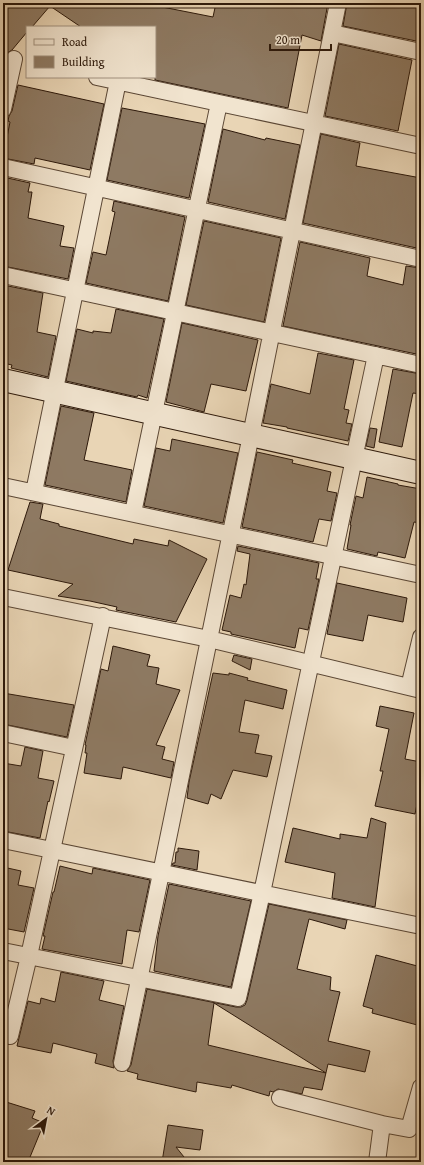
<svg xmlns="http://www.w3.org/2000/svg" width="424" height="1165" viewBox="0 0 424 1165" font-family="'Gentium Book Plus',serif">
	<rect width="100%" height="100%" fill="#e9d5b5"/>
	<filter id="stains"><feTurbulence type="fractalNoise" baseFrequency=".005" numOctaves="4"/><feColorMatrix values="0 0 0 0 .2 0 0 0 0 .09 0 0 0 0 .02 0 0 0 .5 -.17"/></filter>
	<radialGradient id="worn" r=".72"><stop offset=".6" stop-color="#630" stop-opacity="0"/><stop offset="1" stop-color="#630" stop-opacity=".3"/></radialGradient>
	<!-- building -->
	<path fill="#8e7a63" stroke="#2c180a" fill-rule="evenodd" d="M5,3H142L213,17L216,3H328L321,41L302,35L288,108L155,80V27H81L50,6L32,27H27V32L12,50L7,53L3,60V14Z
		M347,3H387L405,7L406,3H421V42L343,26Z
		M339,44L412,60L398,131L325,116Z
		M18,85L104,104L90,170L35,158L34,164L3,158L10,122L8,121L9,116L12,111Z
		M122,108L205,124L189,198L107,180Z
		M223,129L265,140L266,138L300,145L285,219L208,202Z
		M321,134L360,143L356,166L421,178V249L303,223Z
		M3,177L30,183L28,192H32L28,218L64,226L60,246L74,248L68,279L3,266Z
		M114,201L185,217L168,301L86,283L93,252L106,255L115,212L112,211Z
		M204,221L281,238L264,322L186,305Z
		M300,242L370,258L367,276L403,285L406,266L421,268V355L283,326Z
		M3,285L43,293L37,332L56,336L48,377L11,368L12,365L3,363Z
		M116,309L164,319L147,398L138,395L137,397L66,381L77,329L93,333V331L111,333Z
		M182,323L258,340L246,391L211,384L204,412L166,402Z
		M318,353L354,360L344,409L349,410L346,423L352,424L348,441L287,428V427L263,423L271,384L310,394Z
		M393,369L421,374V394L413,393L402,447L379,442Z
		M61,406L94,413L84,460L132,470L126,502L45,485Z
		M370,428L377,429L374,448L366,446Z
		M172,439L238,453L223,523L144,506L156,448L170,451Z
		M257,452L293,460L292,463L331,472L327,491L337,493L331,521L319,519L313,542L242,527Z
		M367,477L398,484V485L421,489V523L414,522L405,558L378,552L377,556L347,549L351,525H350L356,496L363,498Z
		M30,502L43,504L40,519L59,524V526L133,544L134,539L168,546L169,540L207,559L176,622L116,610L117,607L90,601L58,596L73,584L8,570Z
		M238,546L319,563L316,579H319L308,630L299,628L295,648L231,634V632L222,630L230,595L241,598L244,584L246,585L250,554L237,551Z
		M337,583L407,598L403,622L368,615L363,641L327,634Z
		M113,646L150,655L147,666L159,668L156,684L180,690L156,745L165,747L162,759L174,762L171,778L123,767L121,779L84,773L87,753H85L86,745H85L101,669L108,671Z
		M234,655L252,659L250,670L232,661Z
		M213,673L229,675V673L248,678L247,680L287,690L283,709L245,700L239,732L259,735L255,753L272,756L267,777L233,770L221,799L211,794L208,804L187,798L189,782Z
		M3,693L74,705L67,737L3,724Z
		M380,706L414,713L405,759L421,762V784L415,814L375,806L383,771H380L389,729L376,726Z
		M25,747L43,751L38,778L54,781L49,802L48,801L40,838L3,831V763L21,766Z
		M371,818L386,823L375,907L332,898L335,873L285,862L293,828L340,839V834L367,838Z
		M178,848L199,851L197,870L172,865L173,863H175L176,852H178Z
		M60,866L92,874L93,868L150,880L139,932L127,930L122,964L42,949L45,936H43L53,892H54Z
		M3,867L21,871L18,885L34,888L24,932L3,928Z
		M169,884L251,901L231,987L154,971L158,936Z
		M269,904L347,920L345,929L309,919L297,969L331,977L330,990L340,992L328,1041L370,1051L365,1072L328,1064L322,1090L304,1087L302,1094L278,1089L273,1092L270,1091L269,1096L232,1085L231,1088L197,1082L196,1092L137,1079L138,1074L127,1071L131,1065L147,989L236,1007H241L245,1005L247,1000ZM214,1003L326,1073L208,1045Z
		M376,955L421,967V1026L372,1013L373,1009L363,1006Z
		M61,972L104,981L99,1000L124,1006L113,1061L114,1068L95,1063L97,1054L53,1043L51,1053L17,1046L28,1001L40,1004L41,998L55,1002Z
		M3,1101L35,1111L32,1118L44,1123L28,1162H3Z
		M168,1125L203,1130L200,1150L176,1147L188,1162H162Z"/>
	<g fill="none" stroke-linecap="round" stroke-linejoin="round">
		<!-- street casing -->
		<g stroke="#5b4735" stroke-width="18">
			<path id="street" d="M332,33L421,52
				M97,77L421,146
				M3,109L14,59
				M3,167L421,259
				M3,275L421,365
				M3,486L421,575
				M34,492L118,81
				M133,513L219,103
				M3,597L209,639L421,690
				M409,687L421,637
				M3,733L74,748
				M3,840L421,926
				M3,951L238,998L262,893L376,355
				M10,1036L29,956L103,616
				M122,1063L251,435L338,3
				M280,1098L382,1124
				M377,1162L382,1124L409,1129L421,1087"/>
		</g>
		<!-- secondary casing -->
		<g stroke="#2c180a" stroke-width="24">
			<path id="secondary" d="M3,380L421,473"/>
		</g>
		<!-- street -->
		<use href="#street" stroke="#f1e4cf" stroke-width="16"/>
		<!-- secondary -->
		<use href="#secondary" stroke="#f1e4cf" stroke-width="22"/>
	</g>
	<!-- margin -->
	<rect width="424" height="1165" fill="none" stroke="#e9d5b5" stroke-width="16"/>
	<rect x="4" y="4" width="416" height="1157" fill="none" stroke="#2c180a" stroke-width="2"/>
	<rect x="8" y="8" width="408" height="1149" fill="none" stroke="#2c180a"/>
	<!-- legend -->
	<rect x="26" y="26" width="130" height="52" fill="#f1e4cf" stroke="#a29280"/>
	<rect x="34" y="39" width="20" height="6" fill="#f1e4cf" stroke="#a29280"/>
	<text x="62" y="46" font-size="12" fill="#2c180a">Road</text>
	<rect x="34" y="56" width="20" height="12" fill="#8e7a63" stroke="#a29280"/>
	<text x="62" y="66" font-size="12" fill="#2c180a">Building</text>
	<!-- north arrow -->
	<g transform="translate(46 1119) rotate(32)" stroke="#f1e4cf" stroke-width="3" paint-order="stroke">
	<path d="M0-3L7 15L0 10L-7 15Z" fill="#2c180a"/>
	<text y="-6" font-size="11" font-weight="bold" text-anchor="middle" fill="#2c180a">N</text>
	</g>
	<!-- scale -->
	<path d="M270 44v6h61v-6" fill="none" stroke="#2c180a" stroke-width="2"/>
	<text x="276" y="44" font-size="12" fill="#2c180a" stroke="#f1e4cf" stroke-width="3" paint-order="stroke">20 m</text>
	<rect width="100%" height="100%" filter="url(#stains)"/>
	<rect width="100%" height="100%" fill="url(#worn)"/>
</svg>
